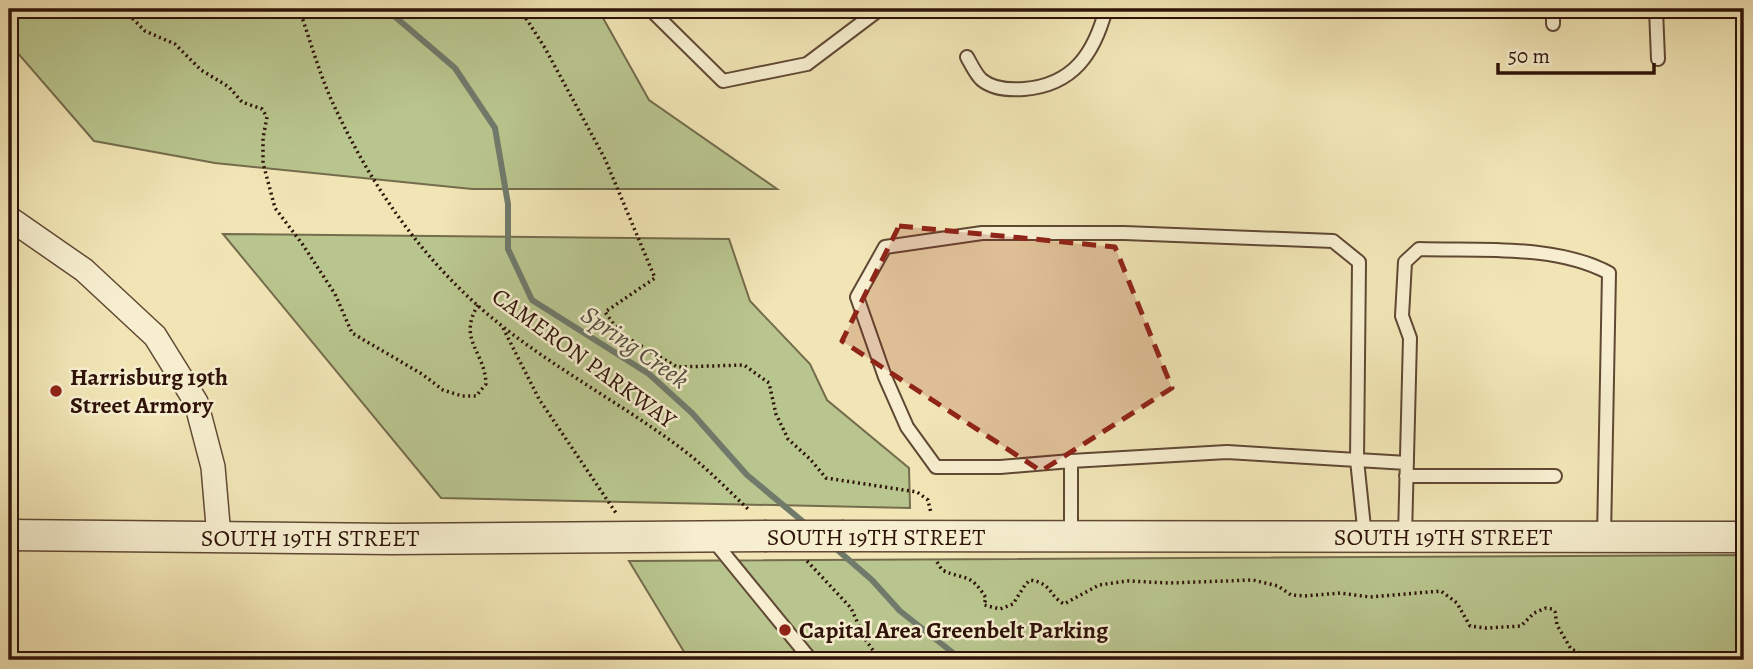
<svg xmlns="http://www.w3.org/2000/svg" width="1753" height="669" viewBox="0 0 1753 669" font-family="Alegreya,serif">
	<rect width="100%" height="100%" fill="#f1e5b5"/>
	<filter id="stains"><feTurbulence type="fractalNoise" baseFrequency=".00286" numOctaves="4"/><feColorMatrix values="0 0 0 0 .2 0 0 0 0 .09 0 0 0 0 .02 0 0 0 .5 -.17"/></filter>
	<radialGradient id="worn" r=".72"><stop offset=".6" stop-color="#630" stop-opacity="0"/><stop offset="1" stop-color="#630" stop-opacity=".3"/></radialGradient>
	<!-- green -->
	<path fill="#b9c58e" stroke="#746c4c" stroke-width="2" d="M9,9H598L649,100L777,189H472L215,163L94,141L9,43Z
		M223,234L729,239L750,301L810,364L827,400L909,468L910,508L441,498Z
		M1744,555V660H689L629,561Z"/>
	<g fill="none" stroke-linecap="round" stroke-linejoin="round">
		<!-- stream -->
		<path stroke="#707a6b" stroke-width="6" d="M386,9L455,68L495,128L508,204V249L532,300L649,374L692,413L747,475L807,525
			M834,547L872,580L900,611L962,660"/>
		<!-- service casing -->
		<g stroke="#604834" stroke-width="16">
			<path id="service" d="M650,9L723,81L807,64L880,9
				M1553,9V24
				M1656,9L1658,59
				M967,57C971,64 976,75 982,80C993,89 1011,90 1024,89C1073,85 1094,54 1106,9
				M1071,461L1000,467H936L907,427L885,377L857,297L885,247L982,233H1124L1333,241L1359,262L1357,460L1407,463
				M1406,476H1555
				M1071,536V461L1227,452L1357,460L1365,537
				M1405,536L1410,338L1402,316L1405,262L1419,249C1480,251 1555,244 1609,273L1604,537
				M713,540L811,660"/>
		</g>
		<!-- minor casing -->
		<g stroke="#604834" stroke-width="26">
			<path id="minor" d="M9,218L84,270L155,336L196,402L213,467L219,537"/>
		</g>
		<!-- tertiary casing -->
		<g stroke="#604834" stroke-width="33">
			<path id="tertiary" d="M9,535L392,539L764,536
				M844,536L1744,537"/>
		</g>
		<!-- path -->
		<path stroke="#2f1309" stroke-width="3.5" stroke-dasharray="2 3.5" stroke-linecap="butt" d="M127,9L131,17L145,31L175,44L201,70L229,87L242,102L262,109L267,117L263,138V163L275,208L303,245L335,294L352,333L422,374L443,390L462,396H476L486,384C485,351 457,340 478,305
			M299,9C310,39 318,70 331,99C371,187 426,266 502,326C559,371 625,406 682,449C707,468 727,489 749,510
			M520,9L545,48L605,159L655,278L605,312L621,334L677,367L744,365L769,383L776,414L788,439L810,459L826,478L917,492L928,500L931,513
			M503,328L539,399L616,513
			M807,561L851,608L865,639L880,660
			M937,562L942,570C966,581 970,572 986,598L984,605L1000,609L1013,604L1025,585L1030,580C1052,583 1049,596 1064,604L1099,585L1128,581L1169,583L1253,580L1278,586L1291,595L1305,596L1340,593L1370,597L1441,591L1457,603L1470,626L1486,628L1521,626L1534,613L1546,608L1552,609L1555,612L1557,625L1571,649L1597,660
			M1707,660L1718,655L1744,656"/>
		<!-- service -->
		<use href="#service" stroke="#f6eecf" stroke-width="12"/>
		<!-- minor -->
		<use href="#minor" stroke="#f6eecf" stroke-width="23"/>
		<!-- tertiary -->
		<use href="#tertiary" stroke="#f6eecf" stroke-width="30"/>
		<!-- tertiary-bridge casing -->
		<g stroke="#604834" stroke-width="33" stroke-linecap="butt">
			<path id="tertiary-bridge" d="M764,536H844"/>
		</g>
		<!-- tertiary-bridge -->
		<use href="#tertiary-bridge" stroke="#f6eecf" stroke-width="30"/>
	</g>
	<!-- marked area -->
	<path fill="#8f2418" fill-opacity="0.2" stroke="#8f2418" stroke-width="5" stroke-dasharray="14 9" stroke-linejoin="round" d="M899,226L1115,247L1172,388L1041,471L842,341Z"/>
	<!-- markers -->
	<g fill="#8f2418" stroke="#f6eecf" stroke-width="2.5">
		<circle cx="56" cy="391" r="7"/>
		<circle cx="785" cy="630" r="7"/>
	</g>
	<g text-anchor="middle" dominant-baseline="central" stroke-width="5" stroke-linejoin="round" paint-order="stroke">
		<!-- street labels -->
		<g font-size="24" fill="#2f1309" stroke="#f6eecf">
			<text transform="translate(584 358) rotate(36)">CAMERON PARKWAY</text>
			<text x="876" y="537">SOUTH 19TH STREET</text>
			<text x="1443" y="537">SOUTH 19TH STREET</text>
			<text x="310" y="538">SOUTH 19TH STREET</text>
		</g>
		<!-- poi labels -->
		<g font-size="24" font-weight="bold" fill="#2f1309" stroke="#f6eecf" text-anchor="start">
			<text x="70" y="377">Harrisburg 19th<tspan x="70" dy="28">Street Armory</tspan></text>
			<text x="799" y="630">Capital Area Greenbelt Parking</text>
		</g>
		<!-- water labels -->
		<g font-size="26" font-style="italic" fill="#554f42" stroke="#f6eecf">
			<text transform="translate(635 347) rotate(35)">Spring Creek</text>
		</g>
	</g>
	<!-- margin -->
	<rect width="1753" height="669" fill="none" stroke="#f1e5b5" stroke-width="35"/>
	<rect x="10" y="10" width="1732" height="648" fill="none" stroke="#2f1309" stroke-width="3.5"/>
	<rect x="18" y="18" width="1718" height="634" fill="none" stroke="#2f1309" stroke-width="2"/>
	<!-- scale -->
	<path d="M1498 63v10h156v-10" fill="none" stroke="#2f1309" stroke-width="3.5"/>
	<text x="1508" y="63" font-size="21" fill="#2f1309" stroke="#f6eecf" stroke-width="5" paint-order="stroke">50 m</text>
	<rect width="100%" height="100%" filter="url(#stains)"/>
	<rect width="100%" height="100%" fill="url(#worn)"/>
</svg>
